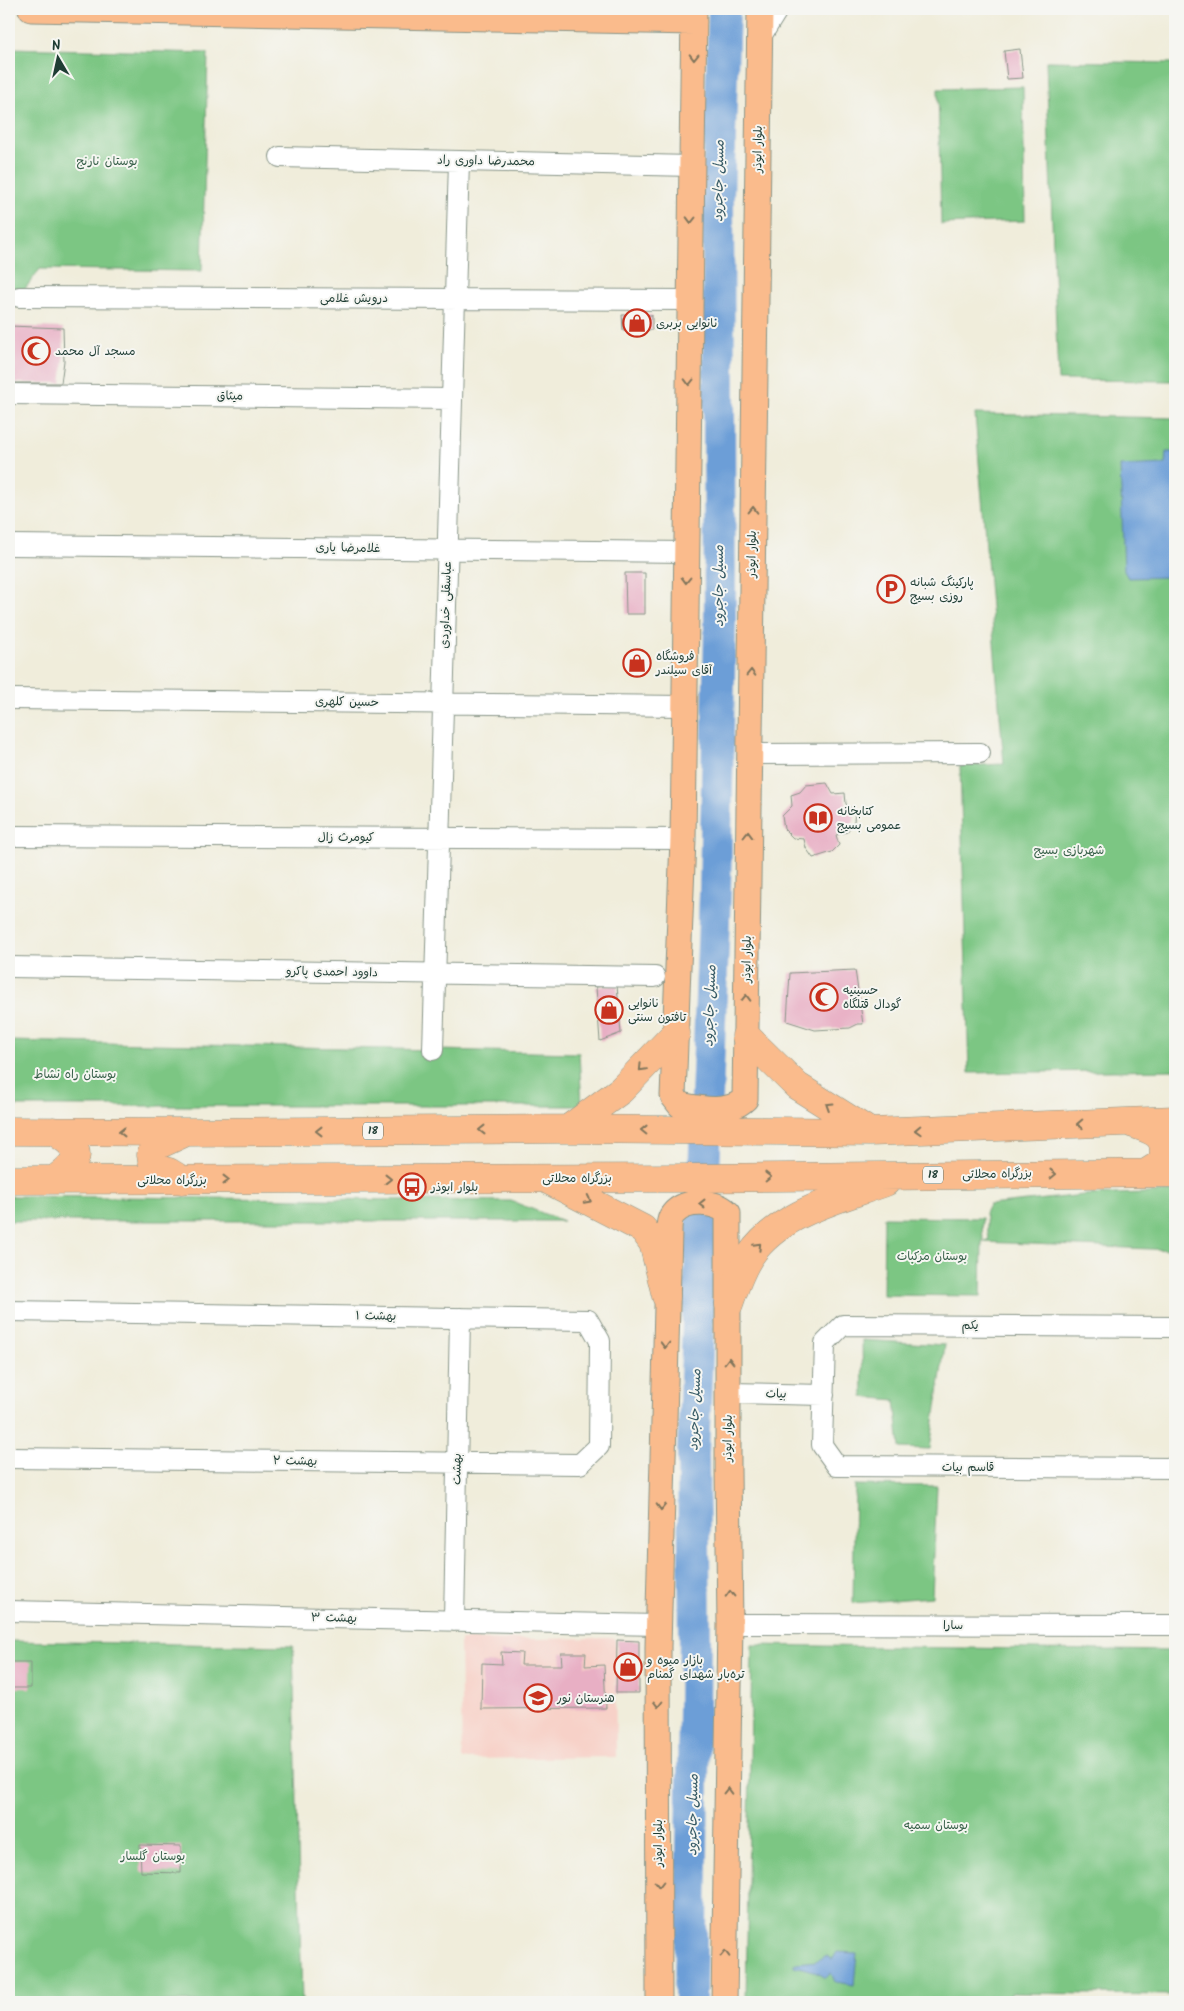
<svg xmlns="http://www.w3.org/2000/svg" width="1184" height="2011" viewBox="0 0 1184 2011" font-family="Kalam,'Playpen Sans Arabic',sans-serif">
	<rect width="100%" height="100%" fill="#f6f6f2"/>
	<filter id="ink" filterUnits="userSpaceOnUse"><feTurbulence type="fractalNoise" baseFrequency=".02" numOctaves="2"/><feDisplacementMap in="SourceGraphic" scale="10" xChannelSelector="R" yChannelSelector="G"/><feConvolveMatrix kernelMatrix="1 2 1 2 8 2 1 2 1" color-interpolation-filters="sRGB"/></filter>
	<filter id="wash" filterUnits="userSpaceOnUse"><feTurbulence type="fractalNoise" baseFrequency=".0096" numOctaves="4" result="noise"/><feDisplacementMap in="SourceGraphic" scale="20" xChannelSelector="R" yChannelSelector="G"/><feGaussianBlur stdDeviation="1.12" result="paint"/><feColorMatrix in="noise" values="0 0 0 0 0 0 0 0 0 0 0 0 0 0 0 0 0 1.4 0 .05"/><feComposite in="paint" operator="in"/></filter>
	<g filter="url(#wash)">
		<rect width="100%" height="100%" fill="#f0eddb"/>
		<!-- built -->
		<path fill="#f7d1c8" d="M615,1638L616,1757L462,1759L460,1640Z"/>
		<!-- green -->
		<path fill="#7cc683" stroke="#4e825c" d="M9,48L208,53L202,271L40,269L9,310Z
			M1046,61L1175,63V381L1058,380Z
			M1023,87L1025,221L941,224L938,89Z
			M975,414L1175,418V1070L969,1073L960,766L1004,764Z
			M9,1041L579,1053L582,1106H9Z
			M1175,1192V1250L982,1242L981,1296L883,1295L884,1217L982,1218L983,1242L989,1239L985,1213L989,1205L1084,1195Z
			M9,1196L511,1201L563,1221H9Z
			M862,1340L945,1345L930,1449L900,1448L895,1400L863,1397Z
			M855,1485L937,1486L932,1597L853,1603Z
			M9,1641L293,1646L302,2002H9Z
			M752,1645L1175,1651V1995L1011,1993L1010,2002H746Z"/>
		<!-- water -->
		<path fill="#6c9ed7" stroke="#466e86" d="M1166,452H1175V577L1128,578L1124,571L1120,466L1165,464Z
			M837,1952L857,1953L854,1985L835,1982L831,1973L826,1978L814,1971L794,1966V1964L796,1963L816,1961L826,1955L832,1960Z"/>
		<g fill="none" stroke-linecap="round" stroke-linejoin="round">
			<!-- river -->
			<path stroke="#6c9ed7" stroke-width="32" d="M690,2002L695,1636L693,1454L715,894L720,622L718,198L724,9"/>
		</g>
		<g id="blocks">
			<!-- building -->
			<path fill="#e8afc4" d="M1020,49L1023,78L1007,79L1004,51Z
				M622,315H652V330H623Z
				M9,326L63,328L64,361L61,383H9Z
				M625,573H645V614H626Z
				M827,783L833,794L845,793L846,804L855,812L854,821L847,832L836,835L839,845L832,852L813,858L806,848L804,839L793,838L784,829L782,816L792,806L791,795L800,792L806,785Z
				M855,970L863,1024H858L850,1028L815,1030L787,1021L790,973Z
				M617,985L621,1033L600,1041L596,987Z
				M617,1640L639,1641V1693H616Z
				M501,1652L522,1653L521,1665H562L561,1653H586L585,1666L604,1665L606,1708L481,1709L482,1663L502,1664Z
				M9,1662H31V1688H9Z
				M140,1845L181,1846V1873L141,1872Z"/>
		</g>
	</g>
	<g filter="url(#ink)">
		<use href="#blocks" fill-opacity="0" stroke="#889588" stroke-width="1"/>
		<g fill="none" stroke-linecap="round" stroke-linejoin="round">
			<!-- minor casing -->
			<g stroke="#889588" stroke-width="22">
				<path id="minor" d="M760,38L778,9
					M280,157L692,166
					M19,297L690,300
					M9,394L452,399
					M9,545L687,552
					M9,699L685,706
					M750,754L980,753
					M9,836L683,839
					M9,967L655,977
					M433,1050L459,161
					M9,1311L588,1320L600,1341L599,1446L580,1464L9,1458
					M1175,1327L843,1325L825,1343L822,1445L837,1466L1175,1468
					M729,1393L824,1395
					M9,1611L658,1625
					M454,1621L460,1318
					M730,1624L1175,1625"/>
			</g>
			<!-- major casing -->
			<g stroke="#889588" stroke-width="27">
				<path id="major" d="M31,9L694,22
					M694,9L683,839L673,1096L680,1105C701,1109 728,1115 745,1099L760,9
					M659,2002L658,1647L669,1232C669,1226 669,1218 674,1213C687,1199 716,1201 728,1213V1470L730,1624L724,2002"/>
			</g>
			<!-- highway casing -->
			<g stroke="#889588" stroke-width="29">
				<path id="highway" d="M746,1036L797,1086L870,1132
					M1131,1123C1154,1131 1169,1134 1162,1163L1146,1173
					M568,1129L621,1090L676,1033
					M9,1131L186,1132L568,1129L870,1132L1175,1120
					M53,1131C85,1150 82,1159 54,1180
					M9,1180L691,1178L1175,1173
					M182,1180L169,1172L158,1169L153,1165L151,1155L154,1147L184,1133
					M550,1181L643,1229L653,1243L666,1296
					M729,1304C735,1287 740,1271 750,1256C780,1212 840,1199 886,1182"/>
			</g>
			<!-- minor -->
			<use href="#minor" stroke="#fff" stroke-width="20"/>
			<!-- major -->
			<use href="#major" stroke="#fabb8c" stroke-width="25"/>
			<!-- highway -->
			<use href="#highway" stroke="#fabb8c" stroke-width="28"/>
		</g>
		<!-- one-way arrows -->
		<defs><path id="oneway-chevron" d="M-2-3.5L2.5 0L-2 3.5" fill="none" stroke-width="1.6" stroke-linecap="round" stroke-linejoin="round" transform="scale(1.25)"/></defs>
		<g stroke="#82765c">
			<use href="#oneway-chevron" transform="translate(694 57) rotate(91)"/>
			<use href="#oneway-chevron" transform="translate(691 220) rotate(91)"/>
			<use href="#oneway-chevron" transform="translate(689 382) rotate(91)"/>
			<use href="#oneway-chevron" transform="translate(753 510) rotate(-89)"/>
			<use href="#oneway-chevron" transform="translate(686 580) rotate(91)"/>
			<use href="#oneway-chevron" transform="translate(751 673) rotate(-89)"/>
			<use href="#oneway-chevron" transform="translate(748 835) rotate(-89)"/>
			<use href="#oneway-chevron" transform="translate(746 998) rotate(-89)"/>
			<use href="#oneway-chevron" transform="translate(642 1068) rotate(134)"/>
			<use href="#oneway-chevron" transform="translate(829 1106) rotate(-148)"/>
			<use href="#oneway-chevron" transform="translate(1080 1124) rotate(178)"/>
			<use href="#oneway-chevron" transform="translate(482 1130) rotate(180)"/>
			<use href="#oneway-chevron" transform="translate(644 1130) rotate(-179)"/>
			<use href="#oneway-chevron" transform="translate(918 1130) rotate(178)"/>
			<use href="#oneway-chevron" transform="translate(319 1131) rotate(180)"/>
			<use href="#oneway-chevron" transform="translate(122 1132) rotate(-180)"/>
			<use href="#oneway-chevron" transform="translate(1053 1174) rotate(-1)"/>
			<use href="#oneway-chevron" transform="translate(768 1177) rotate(-1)"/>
			<use href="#oneway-chevron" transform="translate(388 1179)"/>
			<use href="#oneway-chevron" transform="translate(226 1180)"/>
			<use href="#oneway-chevron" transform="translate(588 1200) rotate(27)"/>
			<use href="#oneway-chevron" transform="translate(702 1204) rotate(180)"/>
			<use href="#oneway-chevron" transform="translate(758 1246) rotate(-46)"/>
			<use href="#oneway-chevron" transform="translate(665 1345) rotate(91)"/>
			<use href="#oneway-chevron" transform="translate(729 1361) rotate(-90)"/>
			<use href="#oneway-chevron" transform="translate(661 1507) rotate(91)"/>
			<use href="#oneway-chevron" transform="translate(730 1594) rotate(-91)"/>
			<use href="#oneway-chevron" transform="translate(658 1704) rotate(90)"/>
			<use href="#oneway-chevron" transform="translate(728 1791) rotate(-89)"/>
			<use href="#oneway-chevron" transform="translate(659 1884) rotate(90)"/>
			<use href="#oneway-chevron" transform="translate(725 1954) rotate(-89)"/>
		</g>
	</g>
	<!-- icons -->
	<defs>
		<g id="shop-ring" transform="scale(1.4375)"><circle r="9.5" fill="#f6f6f2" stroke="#c8321e" stroke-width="1.5"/><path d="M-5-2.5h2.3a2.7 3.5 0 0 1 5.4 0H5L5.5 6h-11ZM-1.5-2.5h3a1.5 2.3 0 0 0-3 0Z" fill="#c8321e"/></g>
		<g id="mosque-ring" transform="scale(1.4375)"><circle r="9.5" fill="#f6f6f2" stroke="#c8321e" stroke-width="1.5"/><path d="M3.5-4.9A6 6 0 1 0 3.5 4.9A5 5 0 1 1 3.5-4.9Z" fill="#c8321e"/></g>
		<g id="parking-ring" transform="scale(1.4375)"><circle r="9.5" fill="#f6f6f2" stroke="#c8321e" stroke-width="1.5"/><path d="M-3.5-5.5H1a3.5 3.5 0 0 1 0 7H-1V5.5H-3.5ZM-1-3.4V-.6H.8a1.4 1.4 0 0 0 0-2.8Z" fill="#c8321e"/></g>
		<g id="library-ring" transform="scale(1.4375)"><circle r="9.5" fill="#f6f6f2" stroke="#c8321e" stroke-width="1.5"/><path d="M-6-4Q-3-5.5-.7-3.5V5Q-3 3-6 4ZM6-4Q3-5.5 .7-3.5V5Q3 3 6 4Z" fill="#c8321e"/></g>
		<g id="bus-ring" transform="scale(1.4375)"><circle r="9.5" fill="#f6f6f2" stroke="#c8321e" stroke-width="1.5"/><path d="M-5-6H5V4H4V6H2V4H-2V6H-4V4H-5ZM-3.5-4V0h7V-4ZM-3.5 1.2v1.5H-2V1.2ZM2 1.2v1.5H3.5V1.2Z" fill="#c8321e"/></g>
		<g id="school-ring" transform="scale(1.4375)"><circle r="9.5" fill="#f6f6f2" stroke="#c8321e" stroke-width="1.5"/><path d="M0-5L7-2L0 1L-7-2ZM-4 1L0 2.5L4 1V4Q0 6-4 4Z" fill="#c8321e"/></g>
	</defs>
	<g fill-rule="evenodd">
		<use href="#shop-ring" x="637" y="323"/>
		<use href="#mosque-ring" x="36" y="351"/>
		<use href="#parking-ring" x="891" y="589"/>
		<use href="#shop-ring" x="637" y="663"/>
		<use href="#library-ring" x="818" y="818"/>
		<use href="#mosque-ring" x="824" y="997"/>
		<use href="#shop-ring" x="609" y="1010"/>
		<use href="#bus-ring" x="412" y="1187"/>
		<use href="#shop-ring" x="628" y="1667"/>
		<use href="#school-ring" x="538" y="1698"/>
	</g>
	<g text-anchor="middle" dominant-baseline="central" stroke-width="4" stroke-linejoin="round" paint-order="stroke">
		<!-- shield labels -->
		<g fill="#f6f6f2" stroke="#60746d" stroke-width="1">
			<rect x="363" y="1122.5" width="20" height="17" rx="4"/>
			<rect x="923" y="1166.5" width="20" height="17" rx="4"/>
		</g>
		<g font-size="11" font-weight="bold" fill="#1f3d34">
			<text x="373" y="1131">18</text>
			<text x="933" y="1175">18</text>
		</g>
		<!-- street labels -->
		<g font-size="12" fill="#1f3d34" stroke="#f6f6f2">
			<text transform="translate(758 149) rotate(-89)">بلوار ابوذر</text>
			<text transform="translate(486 161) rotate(1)">محمدرضا داوری راد</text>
			<text x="354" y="298">درویش غلامی</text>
			<text transform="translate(230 396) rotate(1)">میثاق</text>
			<text transform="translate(348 548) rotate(1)">غلامرضا یاری</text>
			<text transform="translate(752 554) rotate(-89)">بلوار ابوذر</text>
			<text transform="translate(446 605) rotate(-88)">عباسقلی خداوردی</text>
			<text transform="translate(347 702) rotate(1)">حسین کلهری</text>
			<text x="346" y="837">کیومرث زال</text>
			<text transform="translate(747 959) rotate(-89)">بلوار ابوذر</text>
			<text transform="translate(332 972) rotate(1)">داوود احمدی پاکرو</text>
			<text transform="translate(997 1174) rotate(-1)">بزرگراه محلاتی</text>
			<text x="577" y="1178">بزرگراه محلاتی</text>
			<text x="172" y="1180">بزرگراه محلاتی</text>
			<text transform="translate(376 1316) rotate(1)">بهشت ۱</text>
			<text x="970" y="1325">یکم</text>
			<text transform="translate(776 1394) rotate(1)">بیات</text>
			<text transform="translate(728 1438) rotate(-89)">بلوار ابوذر</text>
			<text transform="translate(295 1461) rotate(1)">بهشت ۲</text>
			<text x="968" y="1467">قاسم بیات</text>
			<text transform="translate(457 1469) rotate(-89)">بهشت</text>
			<text transform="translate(334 1618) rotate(1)">بهشت ۳</text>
			<text x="953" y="1625">سارا</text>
			<text transform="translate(658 1843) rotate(-90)">بلوار ابوذر</text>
		</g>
		<!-- park labels -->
		<g font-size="12" fill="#365f48" stroke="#f6f6f2">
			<text x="107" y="161">بوستان نارنج</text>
			<text x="1069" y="850">شهربازی بسیج</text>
			<text x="75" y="1074">بوستان راه نشاط</text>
			<text x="932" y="1256">بوستان مرکبات</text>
			<text x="936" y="1825">بوستان سمیه</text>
			<text x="153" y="1856">بوستان گلسار</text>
		</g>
		<!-- poi labels -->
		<g font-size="12" fill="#1f3d34" stroke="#f6f6f2" text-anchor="start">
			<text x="656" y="323">نانوایی بربری</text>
			<text x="55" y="351">مسجد آل محمد</text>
			<text x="910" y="582">پارکینگ شبانه<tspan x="910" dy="14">روزی بسیج</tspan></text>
			<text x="656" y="656">فروشگاه<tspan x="656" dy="14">آقای سیلندر</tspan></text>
			<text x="837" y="811">کتابخانه<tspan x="837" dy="14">عمومی بسیج</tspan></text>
			<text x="843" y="990">حسینیه<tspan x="843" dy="14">گودال قتلگاه</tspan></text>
			<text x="628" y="1003">نانوایی<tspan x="628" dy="14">تافتون سنتی</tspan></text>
			<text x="431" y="1187">بلوار ابوذر</text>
			<text x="647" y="1660">بازار میوه و<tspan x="647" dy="14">تره‌بار شهدای گمنام</tspan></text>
			<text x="557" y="1698">هنرستان نور</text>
		</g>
		<!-- water labels -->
		<g font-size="14" font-style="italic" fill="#365a65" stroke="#f6f6f2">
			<text transform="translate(719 181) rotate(-89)">مسیل جاجرود</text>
			<text transform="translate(719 586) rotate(-90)">مسیل جاجرود</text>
			<text transform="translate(710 1006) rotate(-88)">مسیل جاجرود</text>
			<text transform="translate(695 1410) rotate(-88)">مسیل جاجرود</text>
			<text transform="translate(693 1815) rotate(-89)">مسیل جاجرود</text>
		</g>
	</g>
	<!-- margin -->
	<rect width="1184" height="2011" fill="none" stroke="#f6f6f2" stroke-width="30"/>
	<!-- north arrow -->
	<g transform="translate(58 58) rotate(351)" stroke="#f6f6f2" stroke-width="4" paint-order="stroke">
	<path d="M0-4L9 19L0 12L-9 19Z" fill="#1f3d34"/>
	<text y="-8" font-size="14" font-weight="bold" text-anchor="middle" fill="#1f3d34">N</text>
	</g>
</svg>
